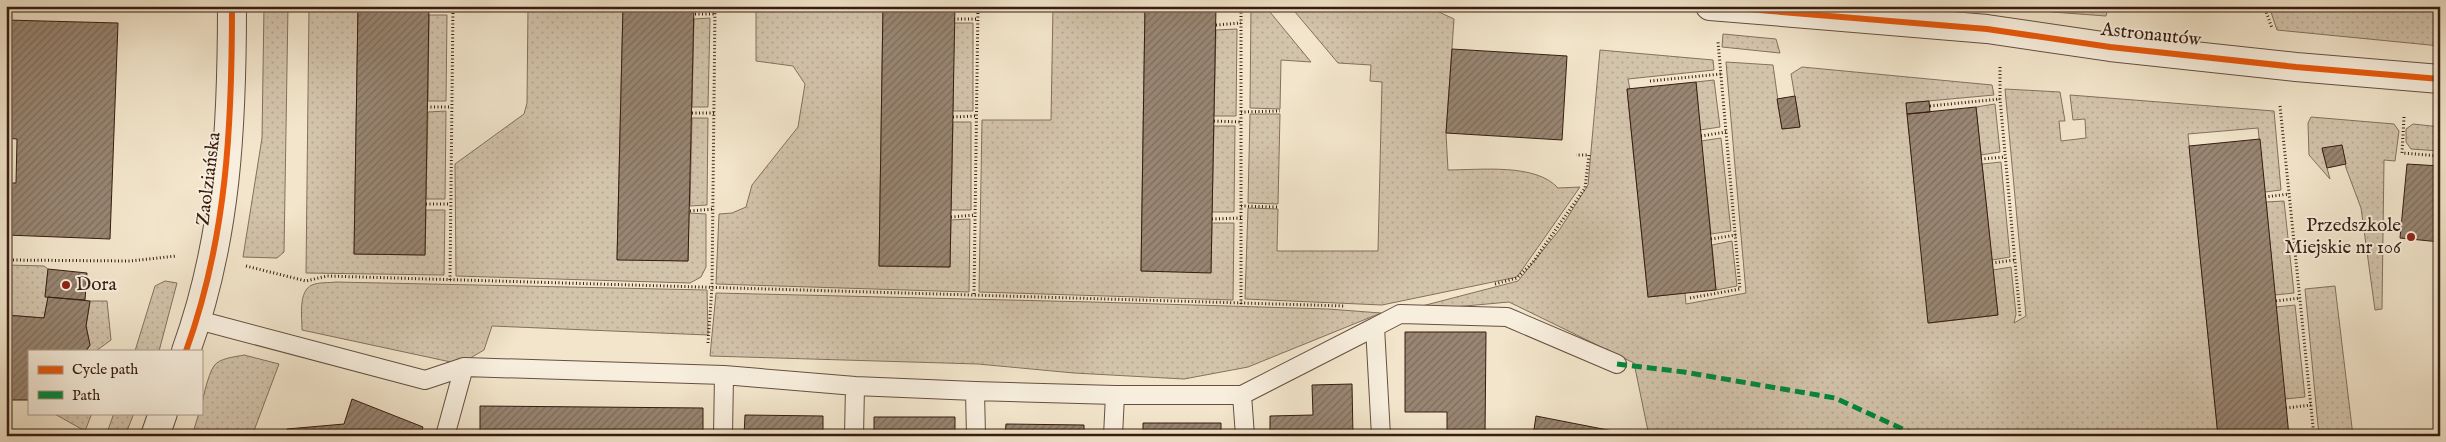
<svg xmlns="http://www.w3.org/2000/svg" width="2446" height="442" viewBox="0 0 2446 442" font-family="'IM FELL English',serif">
	<defs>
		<pattern id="grass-dots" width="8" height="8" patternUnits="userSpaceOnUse" patternTransform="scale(1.25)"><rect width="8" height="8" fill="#d2c3ab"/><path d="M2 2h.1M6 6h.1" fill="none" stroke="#b5a792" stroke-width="1.8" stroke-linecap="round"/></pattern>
		<pattern id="building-hatch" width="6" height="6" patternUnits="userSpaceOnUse" patternTransform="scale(1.25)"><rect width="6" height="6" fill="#988572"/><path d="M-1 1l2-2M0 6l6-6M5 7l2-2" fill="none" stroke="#7d6c5c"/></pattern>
	</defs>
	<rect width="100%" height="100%" fill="#f2e5cb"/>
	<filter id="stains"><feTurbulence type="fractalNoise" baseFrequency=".004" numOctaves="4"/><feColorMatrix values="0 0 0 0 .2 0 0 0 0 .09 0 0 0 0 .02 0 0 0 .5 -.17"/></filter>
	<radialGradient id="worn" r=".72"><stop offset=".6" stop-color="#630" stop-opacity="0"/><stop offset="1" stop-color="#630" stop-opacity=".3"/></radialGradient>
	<!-- grass -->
	<path fill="url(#grass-dots)" stroke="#84705e" d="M264,6H288L284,252L277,258L243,257L262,138Z
		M309,6H358L354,254L425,255L426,210H445L444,275L306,273Z
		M528,6H623L617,259L688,261L689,213L706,214V267L701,277L690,283L456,276L455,164L524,114L527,103Z
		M756,6H883L879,266L950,267L951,220L970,219L969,292L716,284L719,214L732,213L746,207L752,185L798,127L805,84L793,66L756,61Z
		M1053,6H1145L1141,271L1211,272L1212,223H1234L1233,300L979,292L982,120H1051Z
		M1251,6H1265L1311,62L1281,60L1280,109L1250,108Z
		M1290,6H1426L1454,19L1446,133L1448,170C1479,170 1536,163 1558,188L1580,187L1517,277L1382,305L1245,299L1248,208L1278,209L1277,251H1378L1382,82L1370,81L1371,65L1338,63Z
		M2016,6H2108L2106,16L2052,12Z
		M2269,6H2438L2440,46L2277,30Z
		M429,15H447L446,101H428Z
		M710,18L708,107H692L694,19Z
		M954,23H973V111H953Z
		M1237,29L1236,116H1214L1216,30Z
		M1723,34L1776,39L1780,53L1722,47Z
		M1600,50L1713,60L1714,70L1628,79L1630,90L1627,89L1648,297L1685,293L1686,304L1746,293L1726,62L1773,65L1782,129L1800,127L1791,74L1802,67L1992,85L1994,95L1906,103L1929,323L1998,315L1993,270L2011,267L2016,314L2014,323L2026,316L2005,89L2060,92L2065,121H2059L2061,141L2086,138L2085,119L2073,120L2070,95L2274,111L2281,190L2265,192L2258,128L2188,134L2218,436H1649L1634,363L1509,302L1399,312L1518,281L1560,229L1588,185Z
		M1714,80L1720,127L1700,130L1696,82Z
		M1995,104L2000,152L1981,155L1976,107Z
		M446,111L445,199H426L428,112Z
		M1250,114H1280L1278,204L1248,203Z
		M2311,117L2394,124L2399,131L2395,161L2384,160L2382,309L2375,310L2361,208L2346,168L2342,145L2322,149L2330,179L2309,155L2308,123Z
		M692,118H708L707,205L690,206Z
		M953,122H971V210H951Z
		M2413,124L2440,127V151L2411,149L2406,142V129Z
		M1214,126H1235L1234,212H1212Z
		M1721,138L1731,231L1711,234L1701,141Z
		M2001,162L2010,257L1992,260L1982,164Z
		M2284,201L2294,293L2275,295L2266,202Z
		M1732,241L1737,286L1716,290L1712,245Z
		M6,265L44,266L48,269L45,296L48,297L44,318L6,315Z
		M165,281L177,283L159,351H135L155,286Z
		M336,282L707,290L708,335L492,326L484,350L460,364L302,330C302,317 298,291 312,285C319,282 329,283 336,282Z
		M2335,286L2353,436H2319L2305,289Z
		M716,293L1092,302L1328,309L1381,313L1248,367L1184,379L1074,373L978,364L710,356Z
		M90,301H107L111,340L96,351H86L90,345L86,326Z
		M2295,305L2305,397L2285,399L2276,307Z
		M244,355L279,364L252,436H192L199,413H201C201,404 208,374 214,366C219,358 235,357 244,355Z
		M53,413H92L85,431Z
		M114,413H134L125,436H106Z"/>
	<!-- building -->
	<path fill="url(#building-hatch)" stroke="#371d11" d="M358,6H429L425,255L354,254Z
		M623,6H694L688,261L617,260Z
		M883,6H955L950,267L879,266Z
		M1145,6H1216L1211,273L1141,271Z
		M6,20L118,23L110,239L6,235V183H16L17,139L6,138Z
		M1452,49L1567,56L1562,140L1446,133Z
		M1696,82L1716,290L1648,297L1627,89Z
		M1795,96L1800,127L1782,129L1777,99Z
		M1929,101L1930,112L1907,114L1906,103Z
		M1976,107L1998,315L1928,323L1907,114Z
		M2260,139L2289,436H2218L2189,146Z
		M2342,145L2346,164L2327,168L2322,148Z
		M2407,164L2440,166V242L2400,238Z
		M48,269L87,273L85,300L45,297Z
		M48,297L90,301L86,326L90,345L86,351H29V400H6V315L44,318Z
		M1405,332H1486L1485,436H1447V412H1405Z
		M1352,384L1353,436H1270V416L1313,415L1312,385Z
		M352,399L423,427L420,436H287V429L344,424Z
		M480,406L703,408V436H480Z
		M745,415L823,416V436H744Z
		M1536,416L1613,431V436H1533Z
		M874,417H955V436H874Z
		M1143,423H1221V436H1143Z
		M1006,424L1084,425V436H1005Z"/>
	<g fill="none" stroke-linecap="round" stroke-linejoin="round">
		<!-- lane casing -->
		<g stroke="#664f40" stroke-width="20">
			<path id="lane" d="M198,320L425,380L464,367L724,375L855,386L975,391L1115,395H1242L1245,436
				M1375,327L1400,314L1507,317L1617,364
				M975,391L976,436
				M1242,395L1375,327L1381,436
				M445,436L464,367
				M723,436L724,375
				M854,436L855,386
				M1113,436L1115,395"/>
		</g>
		<!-- street casing -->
		<g stroke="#664f40" stroke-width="30">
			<path id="street" d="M1710,6L1987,29L2110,47L2296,67L2440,79
				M186,351C227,238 232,125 232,6
				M155,436L163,413"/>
		</g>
		<!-- path -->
		<path stroke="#371d11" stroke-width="3" stroke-dasharray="1 2.5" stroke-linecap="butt" d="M2264,6L2272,28
			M429,9L453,8
			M695,14H715
			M954,19H977
			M1216,25L1241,23
			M2000,67V99L2020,316
			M1650,81L1721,74
			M1930,106L2000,99
			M2280,106L2314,436
			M427,107H451
			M1241,112L1280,111
			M692,113H714
			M953,117L976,116
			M2404,117L2402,153L2440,156
			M1214,121L1241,122
			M1701,136L1726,132
			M1981,159L2005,157
			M2265,197L2289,194
			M426,204H450
			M1241,206L1278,207
			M690,211L713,209
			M951,217L975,215
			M1212,219L1241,218
			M1711,239L1736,235
			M6,260L130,261L176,256
			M1992,263L2015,260
			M246,266L306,281L327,276L1344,306
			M450,280L453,6
			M1495,284L1517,278L1533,262L1585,188L1589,155H1576
			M974,294L978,6
			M1690,298L1740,289L1718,42
			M2276,301L2300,298
			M1241,304V6
			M708,343L712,287L715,6
			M2286,408L2311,405"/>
		<!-- lane -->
		<use href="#lane" stroke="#f7eedd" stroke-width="18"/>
		<!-- street -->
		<use href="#street" stroke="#f7eedd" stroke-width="28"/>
		<!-- quiet -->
		<path stroke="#00873e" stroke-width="5" stroke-dasharray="10 5" stroke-linecap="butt" d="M1617,364L1684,372L1835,398L1918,436"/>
		<!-- cycleway casing -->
		<g stroke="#f7eedd" stroke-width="9">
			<path id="cycleway" d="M1710,6L1987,29L2110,47L2296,67L2440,79
				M186,351C227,238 232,125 232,6"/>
		</g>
		<!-- cycleway -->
		<use href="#cycleway" stroke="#e8590c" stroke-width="6"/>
	</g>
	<!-- markers -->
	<g fill="#8f2418" stroke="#f7eedd" stroke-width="2">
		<circle cx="2411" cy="237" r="5"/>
		<circle cx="66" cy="285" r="5"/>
	</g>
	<g text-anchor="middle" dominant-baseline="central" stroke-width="4" stroke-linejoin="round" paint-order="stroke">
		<!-- street labels -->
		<g font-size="19" fill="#371d11" stroke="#f7eedd">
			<text transform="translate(2151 35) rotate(6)">Astronautów</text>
			<text transform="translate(209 179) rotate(-83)">Zaolziańska</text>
		</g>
		<!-- poi labels -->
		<g font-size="19" fill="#371d11" stroke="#f7eedd" text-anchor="end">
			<text x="2401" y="226">Przedszkole<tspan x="2401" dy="22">Miejskie nr 106</tspan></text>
			<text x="76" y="285" text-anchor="start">Dora</text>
		</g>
	</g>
	<!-- margin -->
	<rect width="2446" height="442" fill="none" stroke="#f2e5cb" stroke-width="25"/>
	<rect x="8" y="8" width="2431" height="427" fill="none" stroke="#371d11" stroke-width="2.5"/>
	<rect x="12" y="12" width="2421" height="417" fill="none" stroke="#371d11"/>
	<!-- legend -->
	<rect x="28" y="350" width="175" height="65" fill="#f7eedd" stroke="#aa9a8b"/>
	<rect x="38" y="366" width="25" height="8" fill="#e8590c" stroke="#aa9a8b"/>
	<text x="72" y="374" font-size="15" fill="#371d11">Cycle path</text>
	<rect x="38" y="391" width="25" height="8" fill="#00873e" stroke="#aa9a8b"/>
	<text x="72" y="400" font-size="15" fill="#371d11">Path</text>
	<rect width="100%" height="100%" filter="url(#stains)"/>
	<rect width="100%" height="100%" fill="url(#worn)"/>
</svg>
